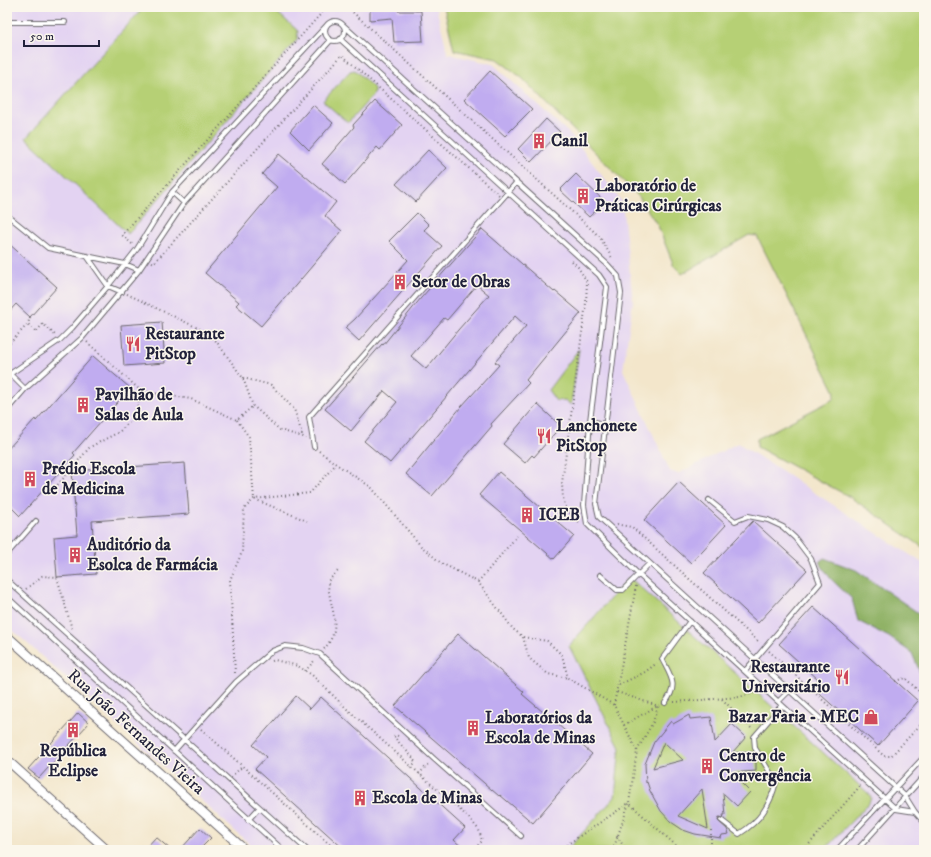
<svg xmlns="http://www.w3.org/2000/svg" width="931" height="857" viewBox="0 0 931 857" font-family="'IM FELL DW Pica',serif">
	<rect width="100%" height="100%" fill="#fbf7ec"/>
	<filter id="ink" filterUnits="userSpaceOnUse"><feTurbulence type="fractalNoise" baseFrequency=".025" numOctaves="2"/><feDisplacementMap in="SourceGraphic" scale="8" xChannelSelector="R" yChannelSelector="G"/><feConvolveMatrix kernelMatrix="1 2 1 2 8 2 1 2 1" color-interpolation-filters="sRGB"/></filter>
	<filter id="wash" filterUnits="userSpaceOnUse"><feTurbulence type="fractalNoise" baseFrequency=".012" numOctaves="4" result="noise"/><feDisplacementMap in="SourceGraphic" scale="16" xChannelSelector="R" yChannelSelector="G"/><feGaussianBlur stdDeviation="0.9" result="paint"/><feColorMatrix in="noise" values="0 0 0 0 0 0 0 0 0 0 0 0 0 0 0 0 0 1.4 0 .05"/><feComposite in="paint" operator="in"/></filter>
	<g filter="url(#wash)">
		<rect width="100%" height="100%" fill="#f3e6cb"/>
		<!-- built -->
		<path fill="#e3d3f2" d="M7,7H436L448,54L493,64L572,136L622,202L633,301L623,370L670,471L678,474L738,443L924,564V850H256L7,625Z"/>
		<!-- green -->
		<path fill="#b6d075" stroke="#6c7958" d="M144,7H271L298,31L297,40L128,234L26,138Z
			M444,7H924V548L850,497L757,447V439L834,399L835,392L757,236L749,235L682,274L674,266L658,226L639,197L522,78L497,59L454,50Z
			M355,70L374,88V94L348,123L323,101L350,71Z
			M579,349L571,405L565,400L556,401L548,390Z
			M629,577L869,794L871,798L869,803L824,850H567L615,797L620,747L569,646Z"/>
		<!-- forest -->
		<path fill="#90b266" stroke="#596a50" d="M824,558L856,570L924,617V682L912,653L889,637L858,621L852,599L831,579L819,562Z"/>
		<g id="blocks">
			<!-- building -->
			<path fill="#c0acf0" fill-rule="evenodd" d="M370,7H397L398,11H421L423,41L394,42L392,18L370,20Z
				M490,71L532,109L505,136L464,99Z
				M375,101L402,125L380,150L377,147L345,184L322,164L354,127L353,125Z
				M313,105L333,123L309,150L290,131Z
				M546,119L560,132L531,162L518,149Z
				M428,150L447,168L416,202L396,184Z
				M279,154L336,202L325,216L342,231L261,326L236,305L239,302L205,273L277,187L262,174Z
				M576,174L605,202L589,217L560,190Z
				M417,213L429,225L424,230L442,246L359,341L345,328L355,319L408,260L389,241Z
				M482,229L554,292L555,291L581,313L526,380L529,383L491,424L492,426L432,496L406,474L461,407L499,365L495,362L526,326L515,316L390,463L364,441L397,402L384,391L351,431L325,409L382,344L383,345L421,298ZM477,285L489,295L458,330L426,369L411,356L444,318L447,320Z
				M7,242L57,287L30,317L16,304L7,314Z
				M162,322L165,363L124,366L121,325Z
				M93,356L130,388L73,453L75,455L20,516L7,503V450L35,419L36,421Z
				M537,404L561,426L534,457L532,455L525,463L503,444Z
				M185,463L189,514L92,521L96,574L57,577L54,537L77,535L72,471Z
				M499,472L574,536L554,559L479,495Z
				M679,482L726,525L691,563L644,520Z
				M753,521L807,570L758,623L704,573Z
				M813,607L918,701L878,746L812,687L818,679L779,644Z
				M458,634L524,692L522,694L592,754L533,823L500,795L499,796L395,706Z
				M296,696L310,709L321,697L465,828L454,840L465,850H345L255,769L266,757L253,745Z
				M78,713L89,723L39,778L28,769Z
				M689,715L690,719L711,717L715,742L732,724L746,737L732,753L753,752L756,756V771L731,773L750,792L737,806L723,793L725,815H723L724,818L719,817L718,821L727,829L729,834L722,835L721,838L695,834L683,830L671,822L661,811L650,791L647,782L646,783L645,764L654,742L671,721L673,724ZM664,742L683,760L653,768ZM702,789L708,829L678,816Z
				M200,828L211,838L199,850H180Z
				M156,837L171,850H144Z"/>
		</g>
	</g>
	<g filter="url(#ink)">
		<use href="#blocks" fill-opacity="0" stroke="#6b676d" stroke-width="1"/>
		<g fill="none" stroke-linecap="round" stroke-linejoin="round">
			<!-- service casing -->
			<g stroke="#6b676d" stroke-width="6">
				<path id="service" d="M325 31a10 10 0 1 1 20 0a10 10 0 1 1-20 0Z
					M7,22H65
					M342,24L608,265L618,276L621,293L596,504L599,517L905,796L915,812L924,822
					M340,39L599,275L607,287L590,421L584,505L587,524L638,574L896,809L915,812
					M172,192L184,203
					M7,215L48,248L125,264L139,270
					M87,256L108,286L122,292
					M9,373L25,389
					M7,376L60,340L72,328L108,286L137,249L172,192L327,25
					M7,410L25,389L82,338L139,270L184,203L331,40
					M590,421L605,424
					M314,447L309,417L516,183
					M709,500L735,521L748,516L768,520L783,527L795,538L811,559L820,583L745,671
					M7,554L36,521
					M600,575L617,590H623L649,564
					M7,580L307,850
					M7,597L219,792L283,850
					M779,701L789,691
					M665,703C679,685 671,677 662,659L690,621
					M174,751L236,682L272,651L285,646L303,648L320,654L433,758L521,836
					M248,820L259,808
					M721,820L739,834C760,821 770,806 776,782L755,748L754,737L782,705
					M837,850L924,757
					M857,850L924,776"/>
			</g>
			<!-- minor casing -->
			<g stroke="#6b676d" stroke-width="10">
				<path id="minor" d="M7,636L245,850
					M7,760L107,850"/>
			</g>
			<!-- path -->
			<path stroke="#6b676d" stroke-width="2" stroke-dasharray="1 3" stroke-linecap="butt" d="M347,7L600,237L612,258
				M132,244L122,235L327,7
				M572,261L578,267L587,282L586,303L562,483C563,505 564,508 580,523
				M152,262L154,263L342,55L499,195
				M127,294L202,330L216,341L243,378L253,406L280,430L303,437L306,439
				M30,317L28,324L36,332L43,324L55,335
				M87,342L141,391L191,399L237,420L253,406
				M7,346L28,324
				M243,378L271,385L294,409L303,437
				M237,420L249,437L254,499L307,521
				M319,451L336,464L371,487L421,546L441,563L478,582L513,629L523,637L547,641L562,655L568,678L614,705L637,751L629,803L568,844L561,850
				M55,488L90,447L119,432L135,417L141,391
				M617,524L620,525L632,527L760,643
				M478,582L517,536
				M26,589L42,576L57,577L72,629
				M523,637L529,658L548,674L568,678
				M324,649C345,626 328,606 328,581L338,571
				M769,651L884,756H891L924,721
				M272,661L275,660L298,666L312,675L347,709L468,817L479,830L482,841L474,850
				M305,671L315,660
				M235,673L230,580L242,552L244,509L254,499L310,493L336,464
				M895,681L905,678L924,696
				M619,685L645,672L657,663
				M617,692L658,706L653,722L637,751
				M722,699L752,729
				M674,702L740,697L757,692
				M614,705L636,586
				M624,725L650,710L660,705
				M201,729L336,850
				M398,736L396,735L394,737L414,759L415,763L411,767
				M234,774L243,766
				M419,774L429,763
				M617,836L626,850
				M613,850L629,803L681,850
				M708,850L711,846V827
				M804,850L860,786"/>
			<!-- service -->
			<use href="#service" stroke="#fff" stroke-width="4"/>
			<!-- minor -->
			<use href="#minor" stroke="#fff" stroke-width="8"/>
		</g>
	</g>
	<!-- icons -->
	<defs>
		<g id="building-bare" transform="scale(1.2)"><path d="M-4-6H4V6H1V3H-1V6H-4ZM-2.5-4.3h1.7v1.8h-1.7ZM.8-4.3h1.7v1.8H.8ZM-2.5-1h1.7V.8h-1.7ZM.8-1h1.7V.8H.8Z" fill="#d1495b" stroke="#fbf7ec" stroke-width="2.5" paint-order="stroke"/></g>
		<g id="restaurant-bare" transform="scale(1.2)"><path d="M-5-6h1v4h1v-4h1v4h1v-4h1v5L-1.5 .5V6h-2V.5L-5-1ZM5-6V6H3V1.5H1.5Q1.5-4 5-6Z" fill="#d1495b" stroke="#fbf7ec" stroke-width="2.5" paint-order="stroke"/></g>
		<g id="shop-bare" transform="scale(1.2)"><path d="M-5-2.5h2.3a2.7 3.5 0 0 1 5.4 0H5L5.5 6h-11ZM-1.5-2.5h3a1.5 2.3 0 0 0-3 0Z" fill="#d1495b" stroke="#fbf7ec" stroke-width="2.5" paint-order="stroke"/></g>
	</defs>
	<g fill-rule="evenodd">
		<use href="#building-bare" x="539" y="141"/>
		<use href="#building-bare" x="583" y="196"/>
		<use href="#building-bare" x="400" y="282"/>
		<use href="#restaurant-bare" x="133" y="344"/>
		<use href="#building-bare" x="83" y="405"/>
		<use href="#restaurant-bare" x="544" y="436"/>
		<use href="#building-bare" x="30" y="479"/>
		<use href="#building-bare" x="527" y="515"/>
		<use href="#building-bare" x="75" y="555"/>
		<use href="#restaurant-bare" x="842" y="677"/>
		<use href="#shop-bare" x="871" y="717"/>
		<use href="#building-bare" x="473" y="728"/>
		<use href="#building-bare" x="73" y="730"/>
		<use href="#building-bare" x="707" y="766"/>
		<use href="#building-bare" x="360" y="798"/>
	</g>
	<g text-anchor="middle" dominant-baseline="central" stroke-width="3" stroke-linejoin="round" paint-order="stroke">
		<!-- poi labels -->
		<g font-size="17" font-weight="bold" fill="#22223b" stroke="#fbf7ec" text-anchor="start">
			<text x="551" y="141">Canil</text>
			<text x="595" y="186">Laboratório de<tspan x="595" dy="20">Práticas Cirúrgicas</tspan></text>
			<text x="412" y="282">Setor de Obras</text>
			<text x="145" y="334">Restaurante<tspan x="145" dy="20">PitStop</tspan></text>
			<text x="95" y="395">Pavilhão de<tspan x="95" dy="20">Salas de Aula</tspan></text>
			<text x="556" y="426">Lanchonete<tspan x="556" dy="20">PitStop</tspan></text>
			<text x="42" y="469">Prédio Escola<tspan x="42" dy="20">de Medicina</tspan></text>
			<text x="539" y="515">ICEB</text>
			<text x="87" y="545">Auditório da<tspan x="87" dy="20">Esolca de Farmácia</tspan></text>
			<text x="830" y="667" text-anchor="end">Restaurante<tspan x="830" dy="20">Universitário</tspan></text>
			<text x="859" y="717" text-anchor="end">Bazar Faria - MEC</text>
			<text x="485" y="718">Laboratórios da<tspan x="485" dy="20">Escola de Minas</tspan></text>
			<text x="73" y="751" text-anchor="middle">República<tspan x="73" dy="20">Eclipse</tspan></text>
			<text x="719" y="756">Centro de<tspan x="719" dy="20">Convergência</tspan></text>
			<text x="372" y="798">Escola de Minas</text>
		</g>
		<!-- street labels -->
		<g font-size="17" fill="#22223b" stroke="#fbf7ec">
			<text transform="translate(136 732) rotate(42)">Rua João Fernandes Vieira</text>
		</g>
	</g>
	<!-- margin -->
	<rect width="931" height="857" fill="none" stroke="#fbf7ec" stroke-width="24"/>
	<!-- scale -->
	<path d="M24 40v6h75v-6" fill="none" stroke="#22223b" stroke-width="2"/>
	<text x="30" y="40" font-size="12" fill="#22223b" stroke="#fbf7ec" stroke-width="3" paint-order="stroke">50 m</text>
</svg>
